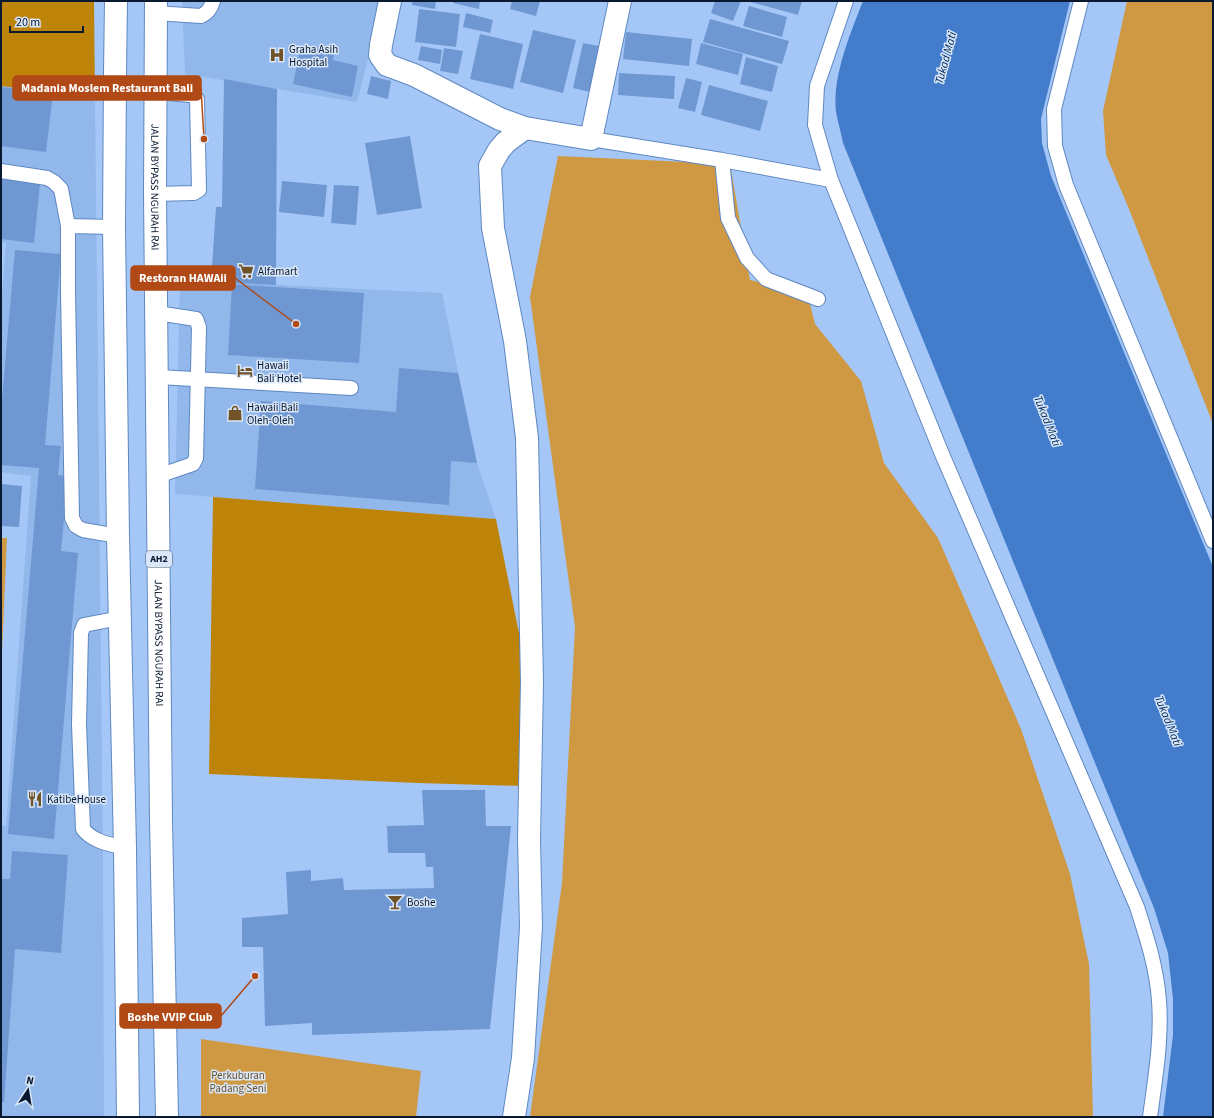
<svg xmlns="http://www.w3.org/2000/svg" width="1214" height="1118" viewBox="0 0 1214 1118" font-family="'Source Sans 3',sans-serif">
	<rect width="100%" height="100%" fill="#a5c7f7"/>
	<!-- built -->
	<path fill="#92b7ea" d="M182,1H383L357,102L185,74Z
		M1,86L95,98L103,859L104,1117H1V825L6,826L31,476L1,472V307L6,243H1Z
		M180,280L442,293L477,463L496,519L175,494Z"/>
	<!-- green -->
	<path fill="#cf9943" d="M1127,1H1213V424L1129,209L1106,155L1103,111Z
		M558,156L730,164L750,280L807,292L815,324L861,381L884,463L938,538L1021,729L1070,874L1089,964L1093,1117H530L562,883L575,627L530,297Z
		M1,538H7L1,675Z
		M201,1039L421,1071L416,1117H201Z"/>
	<!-- forest -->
	<path fill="#be840a" d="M1,1H94L95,98L1,86Z
		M213,497L496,519L521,643V786L418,783L209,774Z"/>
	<!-- water -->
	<path fill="#427cca" d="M863,1H1070L1041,119L1042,143L1051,176L1213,567V1117H1163L1173,1035V999L1168,953L1154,908L843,143C841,133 838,122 836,112C832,77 850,34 863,1Z"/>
	<!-- building -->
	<path fill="#6f98d2" d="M412,1H436L435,9L412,5Z
		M454,1H480L479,9L453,3Z
		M512,1H540L536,16L510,9Z
		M715,1H741L733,21L711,13Z
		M747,1H802L798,15Z
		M749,6L787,17L782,37L743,26Z
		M419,9L460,14L456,47L415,42Z
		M466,13L493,20L490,33L463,27Z
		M710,19L789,41L782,64L703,42Z
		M533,30L576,40L563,93L520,82Z
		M626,32L692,39L689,66L623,59Z
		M480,34L523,44L513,89L470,79Z
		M583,43L610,48L599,94L573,88Z
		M701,43L743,54L738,75L696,64Z
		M421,46L442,50L440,64L418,60Z
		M318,48L334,52L333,60L358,66L352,97L293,84L300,51L315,55Z
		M444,48L463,51L458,74L440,71Z
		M746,57L778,66L772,92L740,84Z
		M619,73L675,76L674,99L618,95Z
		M371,76L391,81L388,99L367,94Z
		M686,78L702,82L695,112L678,108Z
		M224,79L277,89L276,285L211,282L216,207H222Z
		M709,85L768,101L760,131L701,115Z
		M1,87L53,93L46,152L1,146Z
		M410,136L422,208L377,215L365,143Z
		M1,179L40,184L34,243L1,239Z
		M282,181L327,185L324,217L279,212Z
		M334,185L359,186L356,225L331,223Z
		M15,250L61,254L45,445L61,446L58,475L68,476L61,551L78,553L54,839L8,834L39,468L1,465V411Z
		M232,284L364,293L359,363L228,355Z
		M399,368L458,373L477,463L451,461L449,505L255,489L261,401L396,412Z
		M1,484L22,486L19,527L1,526Z
		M422,790H485L486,826H511L490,1029L312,1035V1023L265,1026L263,947H242V918L288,914L286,872L311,870V881L343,878L344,890L434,888L433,867H426L425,853H388L387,826L424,825Z
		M12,851L68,855L61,953L15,949L4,1102H1V879H10Z"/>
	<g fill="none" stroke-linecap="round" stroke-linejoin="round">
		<!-- lane casing -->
		<g stroke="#5f88c0" stroke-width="16">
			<path id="lane" d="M846,1L817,86L815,125L831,180L942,454L1137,907C1147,938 1157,969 1159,1001C1162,1040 1155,1079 1150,1117
				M1081,1L1054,109L1055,146L1066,185L1213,541
				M155,13L201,16C208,13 211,8 213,1
				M591,139L722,160L831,180
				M722,160L728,218L747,258L766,279L818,299
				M1,171L47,178L54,182L61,189L68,226V292L72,518L76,526L83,530L118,536
				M155,194L194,193L199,190L197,99L194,96L190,95L157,92
				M68,226L114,227
				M157,313L196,319L199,327L196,458L193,464L158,476
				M158,377L351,388
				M120,618L84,625L81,633L79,724L83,829C93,842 110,844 125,848"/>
		</g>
		<!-- street casing -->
		<g stroke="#5f88c0" stroke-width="24">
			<path id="street" d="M390,1L381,45L380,55L387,65L414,75L500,119L525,128L591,139L620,1
				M514,1117L523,1058L531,927L529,840L532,682L527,438L515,341L493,228L490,166L499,150L506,142L525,128"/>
		</g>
		<!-- highway casing -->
		<g stroke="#5f88c0" stroke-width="24">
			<g id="highway">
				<path d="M116,1L115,73L114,227L118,536L125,848L128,1117"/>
				<path id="s1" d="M156,1L155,194L161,821L167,1117"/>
			</g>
		</g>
		<!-- lane -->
		<use href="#lane" stroke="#fff" stroke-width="14"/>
		<!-- street -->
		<use href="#street" stroke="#fff" stroke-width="22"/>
		<!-- highway -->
		<use href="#highway" stroke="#fff" stroke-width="22"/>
	</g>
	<!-- icons -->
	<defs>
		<g id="hospital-bare" transform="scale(1.2)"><path d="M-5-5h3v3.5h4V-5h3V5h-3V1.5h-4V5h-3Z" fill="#705326" stroke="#d9e7f9" stroke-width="2.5" paint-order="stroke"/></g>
		<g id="supermarket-bare" transform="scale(1.2)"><path d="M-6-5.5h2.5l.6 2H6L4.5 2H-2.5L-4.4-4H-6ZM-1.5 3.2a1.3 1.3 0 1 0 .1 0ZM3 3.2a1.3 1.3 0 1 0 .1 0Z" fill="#705326" stroke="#d9e7f9" stroke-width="2.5" paint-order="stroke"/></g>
		<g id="hotel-bare" transform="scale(1.2)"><path d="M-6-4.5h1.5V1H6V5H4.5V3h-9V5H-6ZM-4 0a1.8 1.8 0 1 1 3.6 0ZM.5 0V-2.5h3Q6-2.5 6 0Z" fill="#705326" stroke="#d9e7f9" stroke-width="2.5" paint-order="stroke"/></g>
		<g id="shop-bare" transform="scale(1.2)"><path d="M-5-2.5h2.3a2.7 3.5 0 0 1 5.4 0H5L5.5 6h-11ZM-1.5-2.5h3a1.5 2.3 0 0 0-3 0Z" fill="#705326" stroke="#d9e7f9" stroke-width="2.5" paint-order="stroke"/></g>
		<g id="restaurant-bare" transform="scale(1.2)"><path d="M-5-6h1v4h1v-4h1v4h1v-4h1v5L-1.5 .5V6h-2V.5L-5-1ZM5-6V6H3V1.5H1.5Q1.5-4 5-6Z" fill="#705326" stroke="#d9e7f9" stroke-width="2.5" paint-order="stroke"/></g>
		<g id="bar-bare" transform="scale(1.2)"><path d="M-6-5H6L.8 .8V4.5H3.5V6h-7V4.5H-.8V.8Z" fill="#705326" stroke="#d9e7f9" stroke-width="2.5" paint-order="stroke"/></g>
	</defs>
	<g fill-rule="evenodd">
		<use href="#hospital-bare" x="277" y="55"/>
		<use href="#supermarket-bare" x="246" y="271"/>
		<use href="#hotel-bare" x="245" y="371"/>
		<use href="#shop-bare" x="235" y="413"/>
		<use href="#restaurant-bare" x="35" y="799"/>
		<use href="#bar-bare" x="395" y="902"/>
	</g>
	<g text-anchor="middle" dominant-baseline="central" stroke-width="3" stroke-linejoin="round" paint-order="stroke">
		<!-- shield labels -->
		<rect fill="#d9e7f9" stroke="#47576c" stroke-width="1" x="146" y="551" width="26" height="16" rx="3"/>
		<g font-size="10" font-weight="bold" fill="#09192f">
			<text x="159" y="559">AH2</text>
		</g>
		<!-- poi labels -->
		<g font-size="11" fill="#09192f" stroke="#d9e7f9" text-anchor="start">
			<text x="289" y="49">Graha Asih<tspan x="289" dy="13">Hospital</tspan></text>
			<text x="258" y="271">Alfamart</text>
			<text x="257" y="365">Hawaii<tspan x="257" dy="13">Bali Hotel</tspan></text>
			<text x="247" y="407">Hawaii Bali<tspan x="247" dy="13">Oleh-Oleh</tspan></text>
			<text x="47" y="799">KatibeHouse</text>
			<text x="407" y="902">Boshe</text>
		</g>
		<!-- street labels -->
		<g font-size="11" fill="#09192f" stroke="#d9e7f9">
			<text stroke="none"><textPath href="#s1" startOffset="186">JALAN BYPASS NGURAH RAI</textPath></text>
			<text stroke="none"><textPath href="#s1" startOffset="642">JALAN BYPASS NGURAH RAI</textPath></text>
		</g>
		<!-- park labels -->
		<g font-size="11" fill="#6a5129" stroke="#d9e7f9">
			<text x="238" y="1075">Perkuburan<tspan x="238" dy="13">Padang Seni</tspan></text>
		</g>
		<!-- water labels -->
		<g font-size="12" font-style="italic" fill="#002859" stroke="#d9e7f9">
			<text transform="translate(946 58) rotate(-75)">Tukad Mati</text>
			<text transform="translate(1047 421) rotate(68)">Tukad Mati</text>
			<text transform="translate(1168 721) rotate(68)">Tukad Mati</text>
		</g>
	</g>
	<!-- callouts -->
	<path fill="none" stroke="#b04915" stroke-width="1.5" d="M204 139L201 88M296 324L235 278M255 976L221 1016"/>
	<g fill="#b04915" stroke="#d9e7f9" stroke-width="1.5">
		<circle cx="204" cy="139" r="4"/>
		<circle cx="296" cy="324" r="4"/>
		<circle cx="255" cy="976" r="4"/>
	</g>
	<g fill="#b04915" stroke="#b04915" stroke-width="1.5">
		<rect x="13" y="76" width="188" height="24" rx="4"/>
		<rect x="131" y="266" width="104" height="24" rx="4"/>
		<rect x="120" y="1004" width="101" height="24" rx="4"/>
	</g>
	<g font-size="12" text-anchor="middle" font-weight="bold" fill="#fff">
		<text x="107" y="92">Madania Moslem Restaurant Bali</text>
		<text x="183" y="282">Restoran HAWAii</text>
		<text x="170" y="1021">Boshe VVIP Club</text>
	</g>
	<!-- border -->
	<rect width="1214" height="1118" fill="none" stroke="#09192f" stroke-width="4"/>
	<!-- north arrow -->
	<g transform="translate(28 1090) rotate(12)" stroke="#d9e7f9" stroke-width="3" paint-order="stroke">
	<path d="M0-3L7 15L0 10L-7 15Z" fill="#09192f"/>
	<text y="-6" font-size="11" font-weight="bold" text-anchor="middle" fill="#09192f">N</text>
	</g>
	<!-- scale -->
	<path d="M10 26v6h73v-6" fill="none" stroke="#09192f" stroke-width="2"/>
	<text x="16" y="26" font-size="12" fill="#09192f" stroke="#d9e7f9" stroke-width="3" paint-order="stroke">20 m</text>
</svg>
